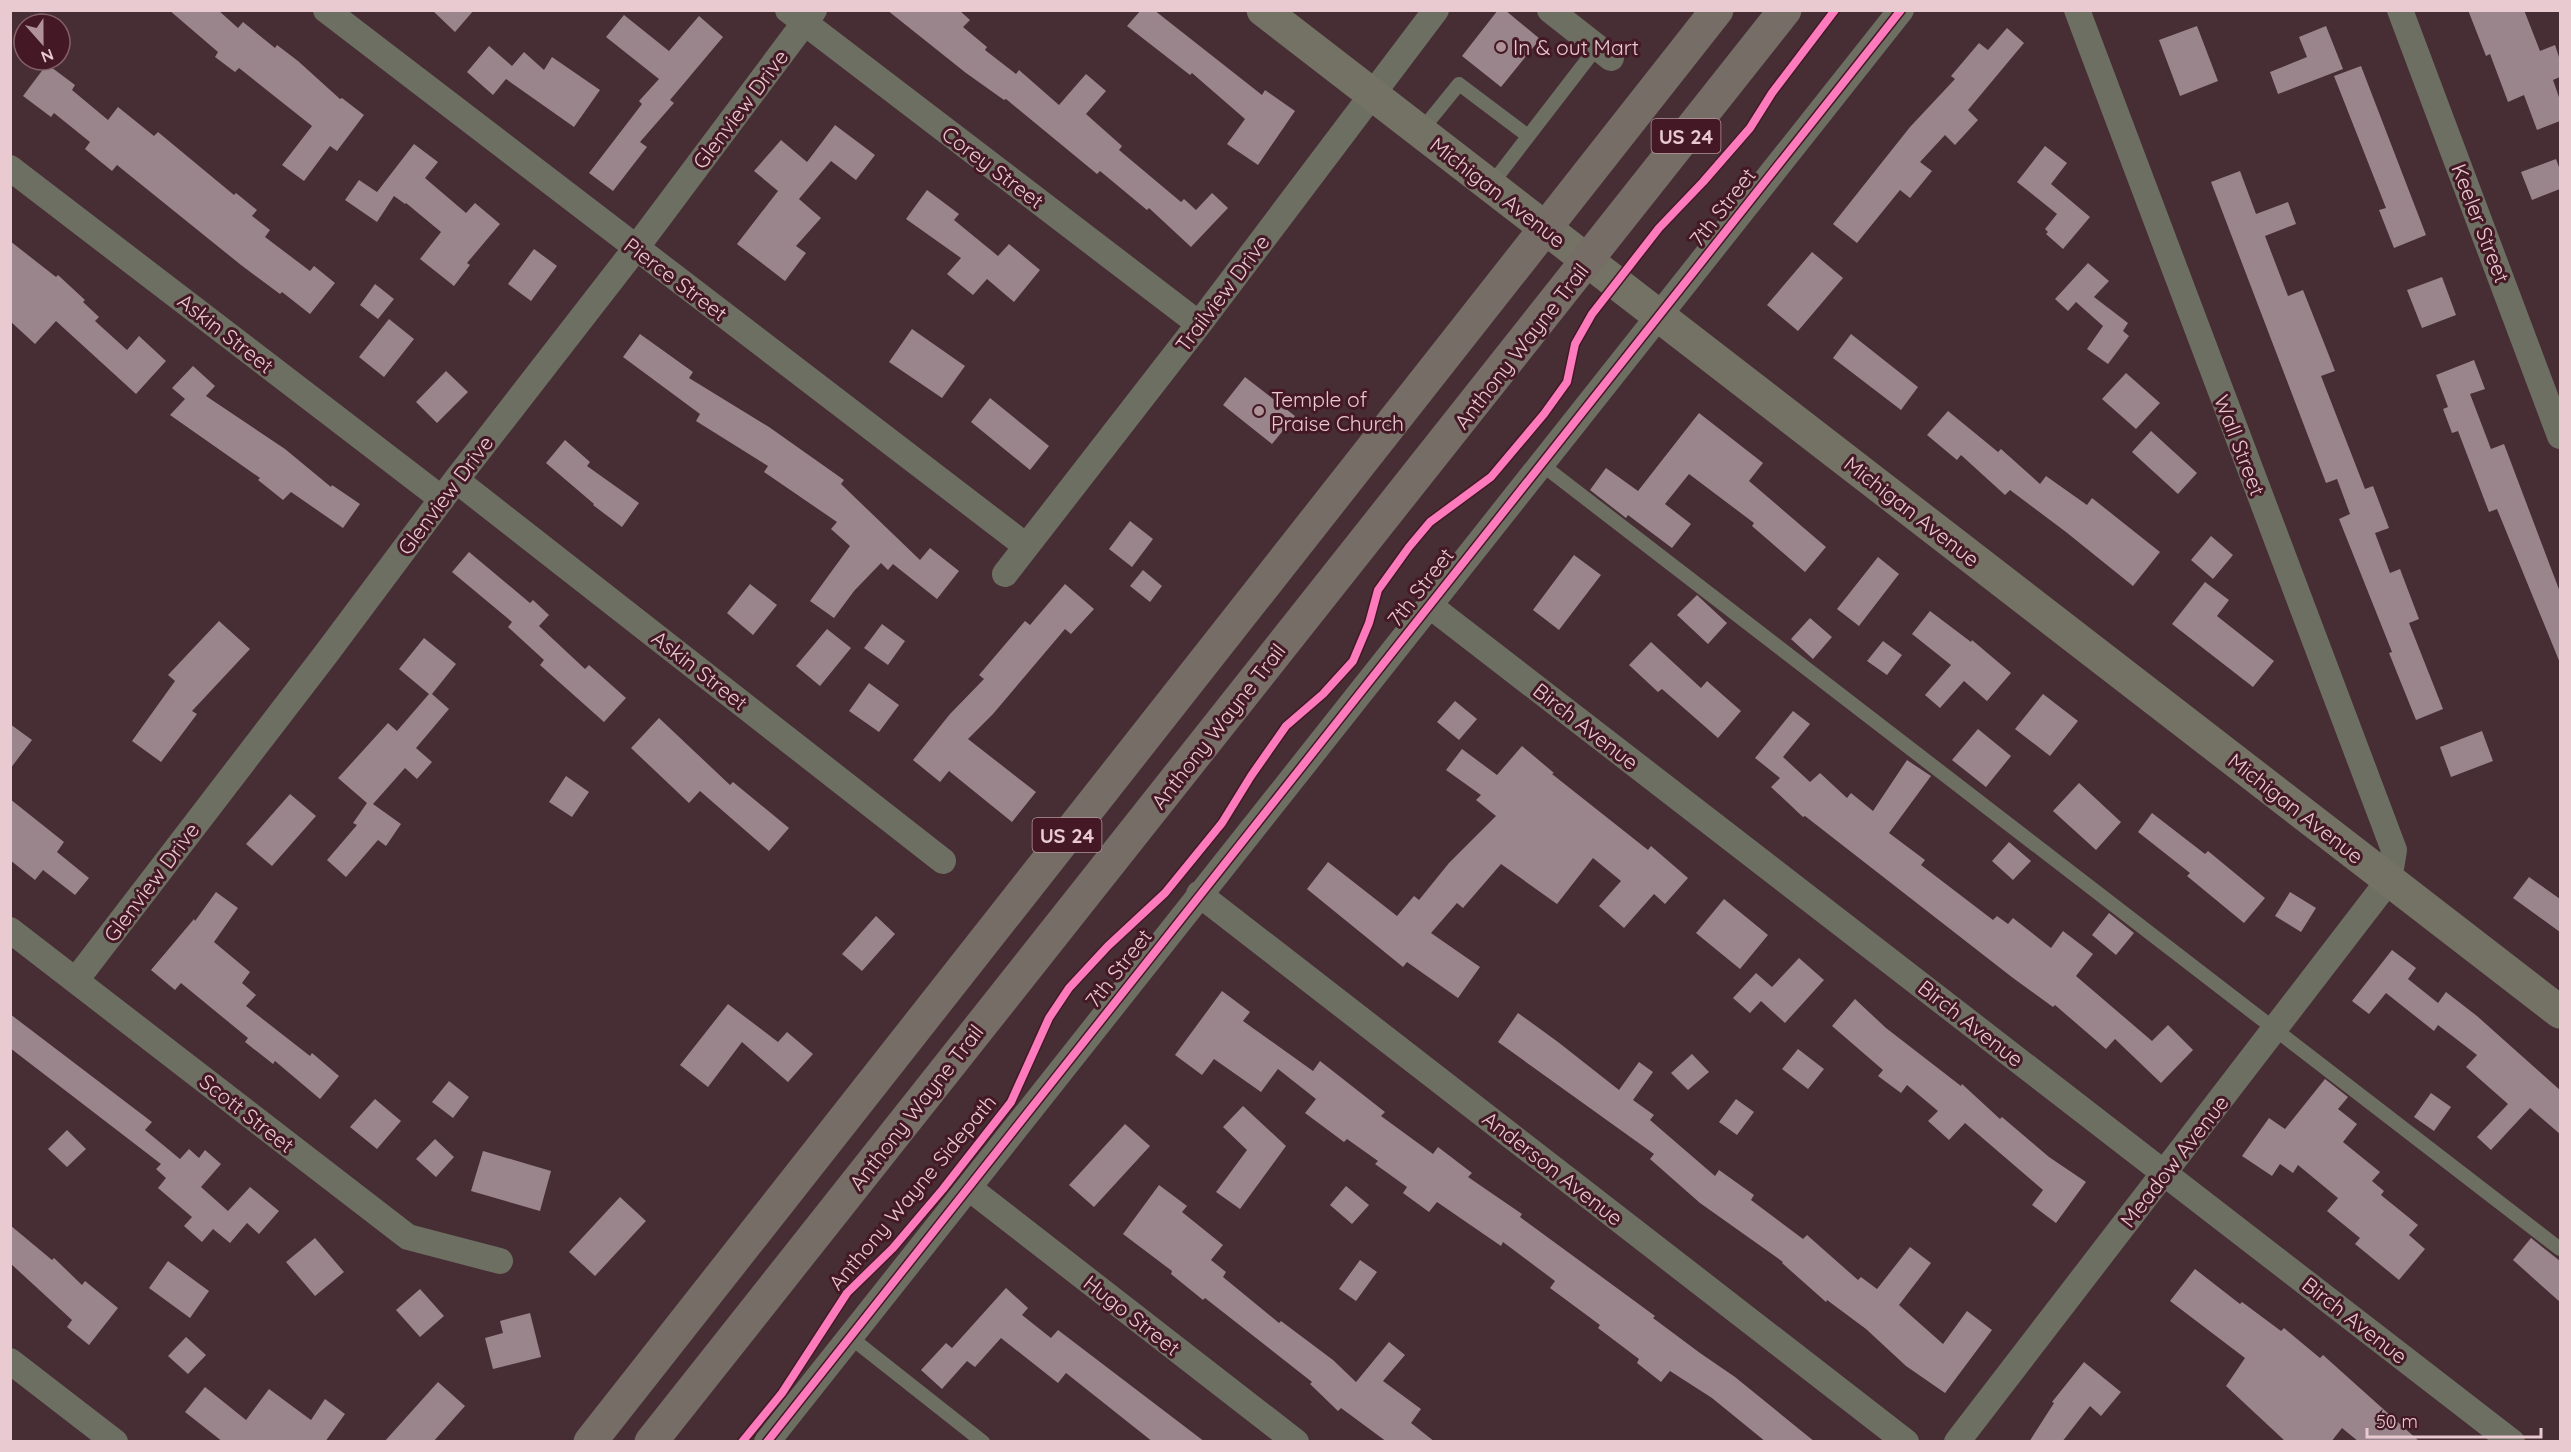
<svg xmlns="http://www.w3.org/2000/svg" width="2571" height="1452" viewBox="0 0 2571 1452" font-family="Quicksand,sans-serif">
	<rect width="100%" height="100%" fill="#462e34"/>
	<!-- building -->
	<path fill="#9a858d" d="M169,10H218L238,28L243,22L275,48L277,45L298,61L340,99L342,98L364,115L337,151L330,146L304,181L282,165L312,126L239,68L235,72L215,57L218,52Z
		M432,10H474L455,32Z
		M887,10H959L970,20L963,27L987,47L985,50L1016,74L1019,70L1059,105L1086,74L1106,91L1086,114L1122,146L1119,150L1181,202L1184,199L1196,210L1212,193L1228,208L1191,247L1149,208L1147,210L1100,171L1097,174L1006,99L1004,100L966,73Z
		M1141,10H1154L1262,95L1265,90L1295,111L1258,165L1227,144L1245,119L1192,73L1190,75L1127,26Z
		M1498,10H1505L1540,39L1501,87L1462,56Z
		M2468,10H2524L2540,51L2555,45L2560,60V77L2553,80L2560,100V121L2537,130L2524,95L2508,102L2490,54L2486,56Z
		M624,15L669,51L699,16L723,37L670,100L674,103L640,142L647,147L613,191L589,173L642,104L639,101L659,79L606,37Z
		M2197,26L2218,81L2180,96L2159,40Z
		M2326,26L2343,69L2278,94L2270,72L2307,57L2299,37Z
		M2007,28L2024,43L1968,110L1978,120L1955,145L1945,135L1920,162L1932,171L1910,198L1900,190L1857,243L1833,224L1910,127L1955,79L1951,76L1979,43L1988,50Z
		M489,46L512,66L524,52L544,70L552,57L600,90L574,127L506,79L493,95L467,72Z
		M47,64L75,85L72,90L108,120L118,107L154,136L158,132L234,195L236,193L257,210L252,216L270,230L265,237L310,271L314,266L335,283L310,314L282,292L280,294L241,265L117,165L112,171L85,149L90,142L54,113L51,117L23,96Z
		M2361,66L2426,235L2394,248L2379,210L2386,208L2334,76Z
		M835,125L875,155L856,180L831,161L799,199L821,218L796,246L806,253L785,281L737,244L778,191L754,171L781,140L807,162Z
		M414,144L438,162L425,178L466,213L475,203L500,224L467,263L470,265L454,286L420,259L441,232L406,203L405,204L394,196L377,222L345,200L359,180L377,192Z
		M2045,146L2067,163L2051,184L2090,217L2063,249L2046,234L2048,232L2045,229L2057,214L2017,182Z
		M2556,159L2560,170V189L2532,200L2521,172Z
		M2240,171L2256,214L2288,202L2296,224L2265,236L2288,296L2303,290L2328,353L2335,371L2321,376L2365,489L2373,486L2389,528L2375,533L2390,573L2400,569L2419,619L2409,623L2443,709L2416,720L2389,653L2392,652L2339,519L2350,514L2337,479L2326,483L2211,182Z
		M927,190L959,214L954,220L998,256L1009,244L1040,270L1014,302L987,279L973,295L947,274L961,258L906,219Z
		M10,241L56,277L58,275L85,300L83,302L99,317L95,321L127,350L139,336L166,361L136,394L56,321L35,344L10,321Z
		M534,249L557,266L531,301L508,284Z
		M1812,252L1843,278L1798,331L1767,305Z
		M2088,263L2109,281L2094,297L2128,323L2123,331L2129,336L2108,364L2087,349L2103,326L2076,302L2068,311L2055,299Z
		M2442,277L2456,315L2422,328L2407,290Z
		M375,284L394,299L378,319L360,305Z
		M389,319L414,339L384,377L359,357Z
		M912,329L965,366L942,398L889,362Z
		M640,334L693,372L689,378L769,427L844,480L841,484L920,560L930,548L959,571L937,599L893,564L888,570L881,563L854,591L834,618L810,601L850,546L831,529L837,522L764,472L768,466L696,421L700,414L623,357Z
		M1851,334L1918,387L1901,410L1833,358Z
		M2474,360L2485,389L2470,394L2491,449L2504,444L2560,592V663L2497,509L2489,512L2458,431L2452,433L2443,409L2448,407L2436,375Z
		M193,366L215,386L206,396L285,449L331,487L332,485L360,504L343,528L291,492L283,500L258,480L260,478L170,415L185,399L172,388Z
		M446,371L468,392L437,423L416,402Z
		M2126,373L2160,403L2136,429L2102,399Z
		M1245,377L1295,416L1272,444L1223,405Z
		M990,398L1049,446L1030,470L971,422Z
		M1948,411L1998,452L2001,449L2040,484L2046,476L2087,505L2092,498L2160,552L2133,586L2066,532L2010,490L2005,495L1961,455L1957,460L1927,435Z
		M1699,413L1763,463L1749,481L1826,547L1805,572L1752,526L1754,523L1689,474L1665,504L1691,524L1672,548L1628,515L1626,518L1590,490L1606,468L1638,491Z
		M2151,431L2197,473L2178,494L2132,452Z
		M565,440L590,462L587,466L639,503L622,527L593,505L594,504L546,463Z
		M1130,521L1153,539L1132,567L1109,549Z
		M2211,536L2233,555L2213,579L2191,560Z
		M469,552L530,603L533,600L549,615L539,626L585,669L589,665L626,698L604,722L540,665L544,660L508,627L512,622L452,572Z
		M1574,555L1601,575L1559,630L1533,610Z
		M1878,557L1899,574L1859,626L1837,609Z
		M1143,570L1162,586L1150,602L1130,586Z
		M2205,582L2229,600L2217,616L2274,661L2253,687L2172,624Z
		M750,584L777,605L753,635L727,613Z
		M1065,584L1094,609L1071,634L1065,629L993,714L968,739L1036,792L1012,822L949,771L940,782L913,760L950,714L984,679L979,675L1025,621L1030,625Z
		M1697,595L1727,623L1708,644L1677,615Z
		M1930,611L1971,642L1972,640L2011,673L1987,701L1964,681L1940,708L1925,695L1951,665L1912,634Z
		M1810,618L1832,637L1813,659L1791,639Z
		M219,621L250,649L192,711L197,714L161,762L132,741L175,681L168,675Z
		M882,624L905,641L888,665L864,648Z
		M827,629L851,648L820,686L796,666Z
		M424,638L456,664L432,694L449,709L416,748L432,762L417,779L405,768L373,804L401,824L386,846L378,840L346,877L327,860L357,825L353,823L367,803L338,778L388,723L397,731L429,694L399,669Z
		M1883,641L1902,655L1887,675L1867,661Z
		M1651,642L1701,688L1707,681L1741,711L1718,738L1662,689L1658,692L1629,665Z
		M869,683L899,705L879,732L849,711Z
		M2043,694L2078,721L2050,756L2015,729Z
		M1455,701L1477,719L1459,740L1437,722Z
		M1793,711L1810,724L1783,757L1810,782L1820,773L1847,798L1851,793L1873,811L1907,760L1931,776L1889,833L1925,860L1921,865L1993,920L1997,916L2008,924L2013,918L2051,948L2063,931L2093,954L2076,976L2152,1041L2168,1025L2193,1050L2161,1083L2115,1039L2106,1049L2055,1005L2053,1007L2013,978L1805,816L1803,817L1771,787L1780,778L1755,758Z
		M659,718L730,785L733,782L789,828L769,851L700,791L689,803L631,748Z
		M10,724L32,740L10,769Z
		M1978,729L2011,756L1986,787L1952,760Z
		M2482,731L2493,761L2451,777L2440,747Z
		M1522,746L1554,773L1552,774L1648,850L1651,846L1688,878L1665,904L1654,894L1624,928L1599,906L1621,881L1593,858L1557,904L1501,864L1463,908L1457,903L1431,933L1480,967L1458,998L1407,962L1403,967L1307,889L1328,862L1397,916L1414,896L1419,900L1449,863L1496,816L1476,800L1481,795L1446,770L1462,749L1497,775Z
		M566,776L589,792L572,817L549,802Z
		M2079,783L2121,822L2096,850L2053,811Z
		M290,794L316,816L272,866L246,844Z
		M10,799L64,842L57,852L89,878L75,895L43,870L35,880L10,860Z
		M2152,813L2205,854L2208,851L2265,898L2244,923L2187,876L2190,873L2138,832Z
		M2009,842L2031,861L2013,880L1992,861Z
		M2529,877L2560,899V932L2513,898Z
		M216,892L238,908L214,942L250,972L242,983L256,995L246,1006L310,1056L312,1053L339,1076L320,1099L275,1061L273,1064L245,1042L248,1038L181,983L175,990L151,970L194,919L195,921Z
		M2290,892L2316,908L2301,932L2275,916Z
		M1724,899L1768,935L1740,969L1696,933Z
		M2109,913L2134,933L2116,955L2092,935Z
		M876,916L895,934L862,971L842,954Z
		M2392,950L2416,968L2408,979L2438,1003L2446,992L2477,1016L2560,1090V1134L2530,1108L2491,1150L2477,1137L2508,1104L2466,1067L2477,1055L2438,1025L2434,1031L2386,993L2369,1014L2352,1001Z
		M1799,958L1824,980L1785,1023L1761,1001L1750,1013L1733,998L1756,973L1772,987Z
		M1222,991L1250,1012L1243,1021L1313,1071L1320,1061L1385,1112L1381,1116L1433,1154L1438,1147L1472,1173L1468,1177L1522,1214L1520,1217L1655,1316L1653,1318L1700,1353L1735,1377L1815,1442H1766L1712,1398L1670,1371L1661,1382L1637,1363L1639,1359L1598,1328L1600,1325L1550,1288L1555,1281L1503,1242L1501,1246L1437,1202L1429,1212L1403,1193L1407,1187L1375,1164L1378,1161L1347,1139L1344,1142L1305,1113L1316,1099L1278,1069L1261,1092L1214,1059L1202,1075L1175,1055Z
		M1855,999L1886,1028L1961,1086L1962,1084L2000,1119L2002,1117L2049,1157L2086,1182L2056,1223L2032,1205L2043,1190L1965,1123L1949,1140L1928,1121L1938,1111L1907,1085L1901,1093L1878,1076L1883,1070L1832,1026Z
		M728,1004L778,1042L787,1032L813,1054L788,1082L742,1042L708,1087L680,1065Z
		M1518,1013L1558,1042L1619,1090L1639,1062L1653,1072L1633,1100L1654,1115L1650,1120L1715,1176L1719,1170L1754,1195L1751,1200L1803,1239L1807,1235L1858,1280L1861,1277L1877,1289L1910,1247L1931,1263L1899,1305L1943,1344L1967,1311L1992,1330L1945,1393L1906,1366L1866,1329L1827,1300L1826,1302L1782,1263L1783,1262L1700,1203L1650,1159L1654,1154L1498,1042Z
		M10,1014L152,1122L145,1130L180,1159L189,1149L199,1158L205,1150L221,1164L201,1187L228,1211L250,1187L279,1211L259,1234L247,1223L230,1243L213,1229L202,1242L184,1226L192,1217L158,1188L166,1178L156,1169L161,1164L10,1048Z
		M1798,1049L1824,1069L1808,1089L1782,1069Z
		M1692,1054L1709,1072L1688,1090L1671,1073Z
		M2325,1079L2348,1097L2338,1109L2357,1124L2343,1142L2380,1172L2372,1181L2384,1191L2381,1195L2418,1225L2409,1235L2425,1249L2399,1280L2355,1244L2360,1238L2327,1211L2338,1198L2298,1165L2293,1173L2280,1164L2272,1176L2242,1156L2269,1118L2285,1129Z
		M449,1081L469,1097L453,1118L432,1102Z
		M2431,1093L2451,1107L2434,1131L2414,1117Z
		M375,1099L401,1121L377,1149L350,1127Z
		M1736,1099L1754,1112L1737,1135L1719,1122Z
		M1243,1106L1286,1146L1240,1209L1216,1192L1247,1150L1223,1127Z
		M1125,1124L1150,1146L1094,1207L1069,1185Z
		M67,1130L86,1149L67,1167L48,1149Z
		M435,1139L454,1157L436,1177L416,1159Z
		M483,1151L551,1171L540,1211L471,1191Z
		M1159,1185L1187,1206L1182,1212L1223,1245L1211,1260L1226,1272L1223,1277L1279,1323L1281,1321L1333,1360L1356,1382L1389,1342L1405,1355L1383,1381L1421,1409L1411,1423L1435,1442H1387L1341,1408L1338,1411L1310,1384L1312,1382L1205,1298L1203,1300L1171,1274L1172,1271L1123,1234Z
		M1346,1186L1369,1205L1352,1224L1330,1205Z
		M620,1197L646,1221L595,1276L569,1252Z
		M10,1225L52,1260L54,1258L82,1285L85,1281L118,1308L89,1345L67,1327L72,1320L10,1263Z
		M315,1238L344,1272L315,1296L286,1262Z
		M2531,1238L2560,1261V1302L2513,1260Z
		M1360,1260L1377,1272L1356,1301L1339,1289Z
		M168,1261L209,1291L190,1318L149,1288Z
		M2195,1269L2240,1304L2242,1302L2281,1331L2284,1328L2320,1358L2323,1355L2420,1442H2359L2342,1428L2331,1442H2286L2226,1386L2245,1358L2170,1301Z
		M1006,1288L1028,1308L1022,1315L1051,1338L1058,1330L1205,1442H1153L1066,1373L1058,1383L1001,1338L975,1367L967,1361L942,1389L921,1370L946,1343L952,1348Z
		M420,1289L444,1316L420,1337L396,1310Z
		M530,1313L541,1357L493,1369L485,1338L503,1333L500,1321Z
		M186,1337L206,1355L188,1374L168,1356Z
		M2084,1362L2121,1392L2101,1416L2090,1406L2062,1442H2029L2054,1403L2052,1402Z
		M438,1382L465,1406L433,1442H384Z
		M205,1387L246,1420L269,1389L311,1420L325,1399L345,1414L325,1442H223L185,1412Z"/>
	<g fill="none" stroke-linecap="round" stroke-linejoin="round">
		<!-- lane -->
		<path stroke="#6e6f63" stroke-width="14" d="M1420,132L1459,84L1528,136
			M1490,186L1597,47
			M1541,464L2560,1249
			M850,1337L983,1442"/>
		<!-- street -->
		<path stroke="#6e6f63" stroke-width="26" d="M326,10L1026,546
			M788,10L1199,324
			M1550,10L1611,58
			M2400,10L2560,436
			M10,168L442,499
			M456,480L943,861
			M1005,574L1199,324L1436,10
			M1429,605L2512,1442
			M1199,894L1906,1442
			M10,930L408,1237L500,1261
			M76,980L326,654L456,480L636,248L814,10
			M969,1188L1296,1442
			M10,1361L115,1442
			M767,1442L1901,10
			M1957,1442L2389,880L2394,850L2077,10"/>
		<!-- secondary -->
		<path stroke="#737264" stroke-width="33" d="M1263,10L2560,1012"/>
		<!-- highway -->
		<path stroke="#756d66" stroke-width="33" d="M590,1442L1717,10
			M651,1442L1785,10"/>
		<!-- cycleway casing -->
		<g stroke="#441925" stroke-width="11">
			<path id="cycleway" d="M742,1442L782,1393L847,1293L893,1248L943,1189L1011,1102L1049,1018L1069,988L1108,946L1165,893L1222,823L1251,776L1286,726L1323,694L1353,661L1369,623L1378,590L1409,547L1430,522L1491,477L1544,414L1567,382L1575,344L1592,314L1659,228L1703,182L1750,128L1772,93L1835,10
				M767,1442L1901,10"/>
		</g>
		<!-- cycleway -->
		<use href="#cycleway" stroke="#fd7abc" stroke-width="8"/>
	</g>
	<!-- markers -->
	<g fill="#af9399" stroke="#441925" stroke-width="2">
		<circle cx="1501" cy="47" r="6"/>
		<circle cx="1259" cy="411" r="6"/>
	</g>
	<g text-anchor="middle" dominant-baseline="central" stroke-width="6" stroke-linejoin="round" paint-order="stroke">
		<!-- shield labels -->
		<g fill="#441925" stroke="#b7959d" stroke-width="1.5">
			<rect x="1651.5" y="119" width="69" height="34" rx="4.5"/>
			<rect x="1032.5" y="818" width="69" height="34" rx="4.5"/>
		</g>
		<g font-size="20" font-weight="bold" fill="#e8cad0">
			<text x="1686" y="136">US 24</text>
			<text x="1067" y="835">US 24</text>
		</g>
		<!-- poi labels -->
		<g font-size="21" fill="#e8cad0" stroke="#441925" text-anchor="start">
			<text x="1513" y="47">In &amp; out Mart</text>
			<text x="1271" y="399">Temple of<tspan x="1271" dy="24">Praise Church</tspan></text>
		</g>
		<!-- street labels -->
		<g font-size="21" fill="#e8cad0" stroke="#441925">
			<text transform="translate(740 109) rotate(-53)">Glenview Drive</text>
			<text transform="translate(993 167) rotate(37)">Corey Street</text>
			<text transform="translate(1498 192) rotate(38)">Michigan Avenue</text>
			<text transform="translate(1722 207) rotate(-52)">7th Street</text>
			<text transform="translate(2481 223) rotate(69)">Keeler Street</text>
			<text transform="translate(676 279) rotate(37)">Pierce Street</text>
			<text transform="translate(1222 293) rotate(-53)">Trailview Drive</text>
			<text transform="translate(226 333) rotate(38)">Askin Street</text>
			<text transform="translate(1521 346) rotate(-52)">Anthony Wayne Trail</text>
			<text transform="translate(2240 445) rotate(69)">Wall Street</text>
			<text transform="translate(445 495) rotate(-53)">Glenview Drive</text>
			<text transform="translate(1912 511) rotate(38)">Michigan Avenue</text>
			<text transform="translate(1420 587) rotate(-52)">7th Street</text>
			<text transform="translate(700 670) rotate(38)">Askin Street</text>
			<text transform="translate(1218 726) rotate(-52)">Anthony Wayne Trail</text>
			<text transform="translate(1586 726) rotate(38)">Birch Avenue</text>
			<text transform="translate(2296 808) rotate(38)">Michigan Avenue</text>
			<text transform="translate(151 882) rotate(-53)">Glenview Drive</text>
			<text transform="translate(1118 968) rotate(-52)">7th Street</text>
			<text transform="translate(1971 1023) rotate(38)">Birch Avenue</text>
			<text transform="translate(916 1107) rotate(-52)">Anthony Wayne Trail</text>
			<text transform="translate(247 1113) rotate(38)">Scott Street</text>
			<text transform="translate(2174 1161) rotate(-52)">Meadow Avenue</text>
			<text transform="translate(1553 1168) rotate(38)">Anderson Avenue</text>
			<text transform="translate(912 1192) rotate(-50)">Anthony Wayne Sidepath</text>
			<text transform="translate(1132 1315) rotate(38)">Hugo Street</text>
			<text transform="translate(2355 1320) rotate(38)">Birch Avenue</text>
		</g>
	</g>
	<!-- border -->
	<rect width="2571" height="1452" fill="none" stroke="#e8cad0" stroke-width="24"/>
	<!-- north arrow -->
	<g transform="translate(42 42) rotate(159)"><circle r="28" fill="#441925" stroke="#866069" stroke-width="1.5"/>
	<path d="M0-4.5L10 22L0 15L-10 22Z" fill="#af9399"/>
	<text y="-9" font-size="16" font-weight="bold" text-anchor="middle" fill="#e8cad0">N</text>
	</g>
	<!-- scale -->
	<path d="M2367 1428v9h174v-9" fill="none" stroke="#e8cad0" stroke-width="3"/>
	<text x="2376" y="1428" font-size="18" fill="#e8cad0" stroke="#441925" stroke-width="4.5" paint-order="stroke">50 m</text>
</svg>
